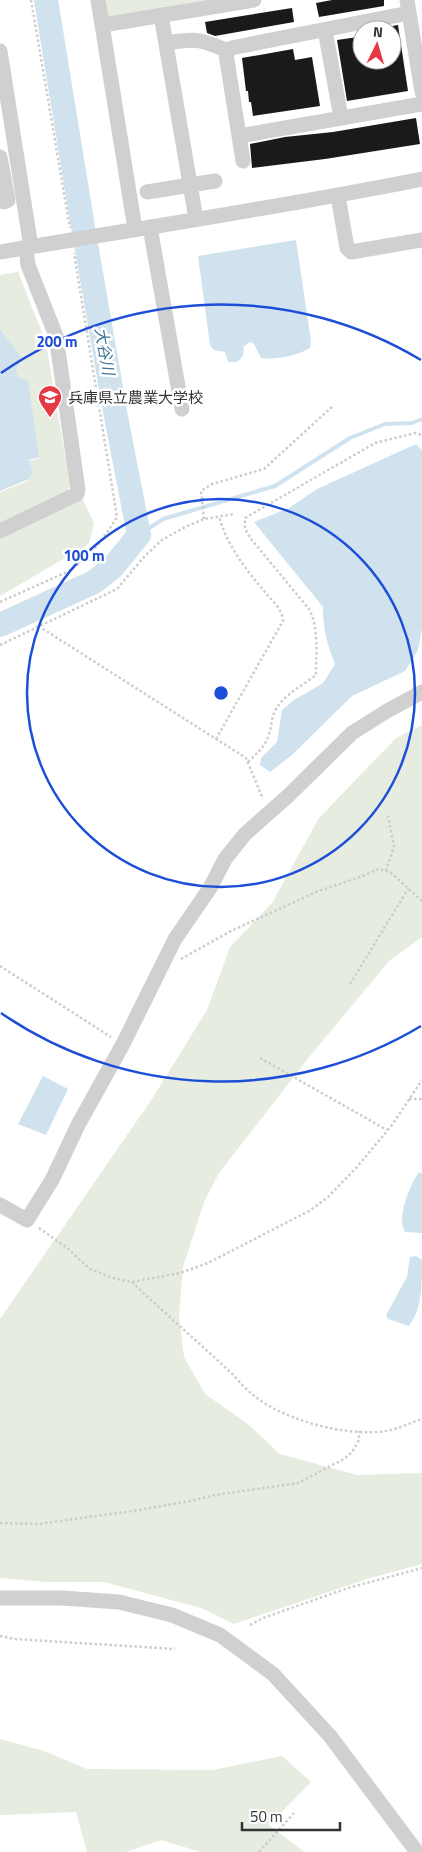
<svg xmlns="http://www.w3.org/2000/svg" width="422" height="1852" viewBox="0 0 422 1852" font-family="'Titillium Web','Noto Sans JP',sans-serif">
	<rect width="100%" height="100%" fill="#fff"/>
	<!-- green -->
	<path fill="#e6ecdf" d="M101,0H219L111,18L103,15Z
		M18,272L46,343L70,485L67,492L0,523V492L28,481L32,473L28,464L29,461L39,458L27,381L17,378L15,370L23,360L0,331V275Z
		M82,498L94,523L89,544L0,596V539L65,508Z
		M422,725V937L389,961L310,1056L219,1173L204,1202L183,1267L179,1315L184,1357L205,1394L248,1424L280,1454L357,1475L422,1473V1564L367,1579L234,1624L201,1608L104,1582H47L0,1578V1319L152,1099L207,1010L230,947L272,903L319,818L396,738Z
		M0,1739L44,1751L87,1769L213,1770L282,1756L311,1782L269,1825L304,1852H201L161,1840L126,1852H87L76,1812L0,1815Z"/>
	<!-- water -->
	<path fill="#cfe2ee" d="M296,240L311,341L310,348C297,356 276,360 261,358L254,344L250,342L244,346L243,356L237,362H228L225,352L214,350L210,345L198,256Z
		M0,329L23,359L16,369L18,377L28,380L39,457L29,460L33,472L29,479L0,491Z
		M416,444L422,450V628L418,650L405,671L352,696L292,755L270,772L260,765L261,758L277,742L282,710L294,700L323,683L335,664C327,645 323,628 323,607L254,522L289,508L317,489Z
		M43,1076L68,1089L46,1135L18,1124Z
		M419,1172L422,1174V1233L405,1232C396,1217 410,1185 419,1172Z
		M416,1256L421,1259L422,1262C422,1285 422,1309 409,1326L388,1319L386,1315L407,1277L410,1257Z"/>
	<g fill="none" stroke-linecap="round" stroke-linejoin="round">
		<!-- stream -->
		<path stroke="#cfe2ee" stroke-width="4" d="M139,535L163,519L275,486L350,438L385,424L412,423L422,419"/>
		<!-- river -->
		<path stroke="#cfe2ee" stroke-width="24" d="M0,625L94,582L113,567L139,535L116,417L83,227L46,0"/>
	</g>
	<!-- building -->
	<path fill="#1a1a1a" d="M332,0H384V6L319,17L316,3Z
		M292,8L294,22L215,36L207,33L205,22Z
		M398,25L408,91L347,101L337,40L358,37L360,49L362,48V60H392V26Z
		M293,49L295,60L312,57L320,106L253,116L251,102H249L248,91H246L242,58Z
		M416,118L420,144L325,159L252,168L250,144L285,137L333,132Z"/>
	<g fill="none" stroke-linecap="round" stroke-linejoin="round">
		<!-- path -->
		<path stroke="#cdcdcd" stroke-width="2.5" stroke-dasharray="2.5 2.5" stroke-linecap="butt" d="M31,0L70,228
			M204,519L201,491L212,484L264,469L334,405
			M0,602L69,571C89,558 105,537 117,517L74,253
			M41,624L43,629L246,758L263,799
			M0,645L117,589L144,557L162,540L185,527L204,519L234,514
			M216,739L283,621C282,608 272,601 265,592C246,570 226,544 219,516
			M248,762C257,753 266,746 269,734C272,726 271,718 275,711C283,695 302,686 316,675C316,654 319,628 309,609L251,539L245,529V518L375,443L415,433L422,435
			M386,871L394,846L388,816
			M181,959L231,931L316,892L363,876L378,869L390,872L422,901
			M0,966L111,1037
			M350,984L408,889
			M260,1058L387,1130
			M409,1099H422
			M39,1228L66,1247L90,1269L113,1278L132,1282L180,1273L208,1263L309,1211L328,1197L357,1167L392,1125L422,1080
			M132,1282C163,1312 196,1340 228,1370C236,1377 243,1387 252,1394C282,1420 346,1437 386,1431C398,1429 410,1423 422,1419
			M0,1523L38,1524L133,1511L190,1501L215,1495L298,1483L344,1459L352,1452L359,1440V1431
			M250,1625L263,1618L348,1588L422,1568
			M0,1636L15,1639L175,1649
			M259,1852L294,1813"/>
		<!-- minor -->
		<path stroke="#d0d0d0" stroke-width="15" d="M98,0L135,229
			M407,0L422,92
			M161,15L196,219
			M103,25L254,0
			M325,30L341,118
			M166,43C197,38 200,39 228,51
			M0,51L31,247
			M239,136L422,104
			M0,157L8,200L4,202
			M243,161L226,54L231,48L409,13
			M147,192L215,181
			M338,196L347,248L351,252L422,240
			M150,227L182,409
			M0,252C141,228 282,207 422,179
			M0,531L77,494L78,490L56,336L28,265L26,248
			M0,1205L27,1220L52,1180L78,1125L123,1044L175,939L210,888L225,859L245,834L288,796L352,733L387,711L422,692
			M0,1598H62L119,1602L172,1615L220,1635L273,1674L330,1736L417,1852"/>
	</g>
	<!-- distance rings -->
	<g fill="none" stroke="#1d4ed8" stroke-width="2.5">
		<circle cx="221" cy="693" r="194"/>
		<path d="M421 1026A388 388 0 0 1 1 1013M1 373A388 388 0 0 1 421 360"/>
	</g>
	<!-- icons -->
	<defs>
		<g id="university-pin" transform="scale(1.25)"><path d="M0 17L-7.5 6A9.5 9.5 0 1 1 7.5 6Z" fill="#e63946" stroke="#fff"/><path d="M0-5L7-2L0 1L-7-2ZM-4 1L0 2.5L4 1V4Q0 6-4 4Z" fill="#fff"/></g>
	</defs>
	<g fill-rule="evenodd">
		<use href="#university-pin" x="50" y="397"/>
	</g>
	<g text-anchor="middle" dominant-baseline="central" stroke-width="5" stroke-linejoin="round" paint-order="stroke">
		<!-- poi labels -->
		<g font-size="15" fill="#333" stroke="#fff" text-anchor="start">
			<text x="68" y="397">兵庫県立農業大学校</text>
		</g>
		<!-- water labels -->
		<g font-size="16" font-style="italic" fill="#3f7597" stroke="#fff">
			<text transform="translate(105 351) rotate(80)">大谷川</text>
		</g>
	</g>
	<circle cx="221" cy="693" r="8" fill="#1d4ed8" stroke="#fff" stroke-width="2.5"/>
	<g font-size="15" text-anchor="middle" font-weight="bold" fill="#1d4ed8" stroke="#fff" stroke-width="5" stroke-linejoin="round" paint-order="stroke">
		<text x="57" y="347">200 m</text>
		<text x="84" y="561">100 m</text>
	</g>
	<!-- north arrow -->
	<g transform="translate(377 45) rotate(5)"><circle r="24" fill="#ffffff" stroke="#adadad"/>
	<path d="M0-4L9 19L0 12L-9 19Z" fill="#e63946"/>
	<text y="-8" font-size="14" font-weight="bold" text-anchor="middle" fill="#333333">N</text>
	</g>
	<!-- scale -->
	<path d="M242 1822v8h98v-8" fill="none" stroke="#333333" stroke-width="2.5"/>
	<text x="250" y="1822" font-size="15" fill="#333333" stroke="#ffffff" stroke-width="4" paint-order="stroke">50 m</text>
</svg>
